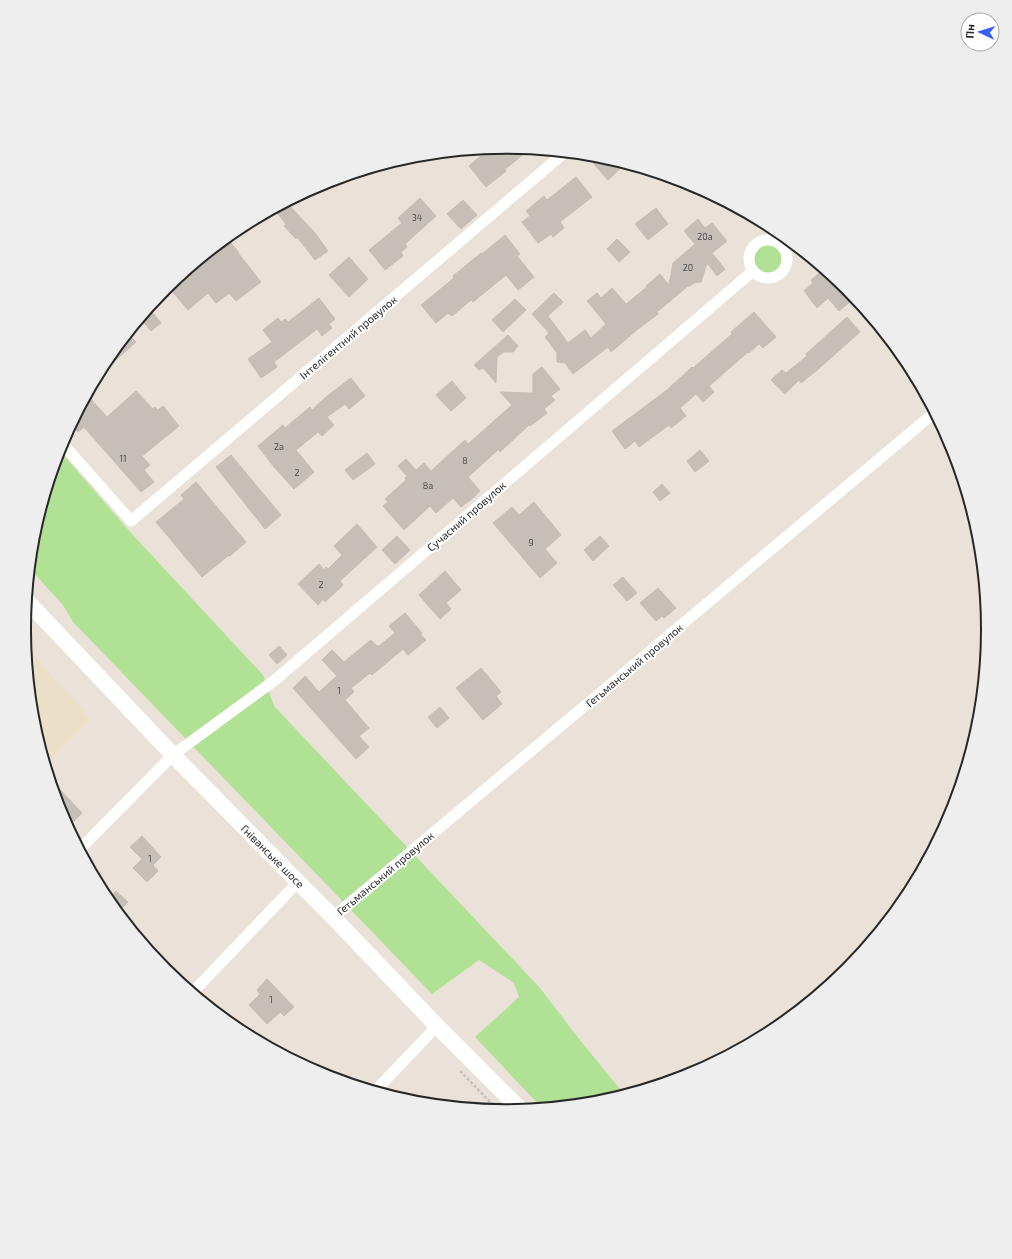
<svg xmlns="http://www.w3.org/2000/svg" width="1012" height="1259" viewBox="0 0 1012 1259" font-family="'Exo 2',sans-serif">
	<rect width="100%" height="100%" fill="#eae2d8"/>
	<!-- education -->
	<path fill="#ecdfc7" d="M26,647L91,720L46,764L33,723Z"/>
	<!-- green -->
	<path fill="#b1e194" d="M749 259a19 19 0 1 1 38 0a19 19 0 1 1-38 0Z
		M59,450L132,534L263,675L274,706L540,988L579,1039L625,1095L600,1102L542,1108L475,1037L519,997L514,983L479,960L432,994L73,622L63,605L30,569L33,535Z"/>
	<!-- building -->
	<path fill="#c5bfb8" stroke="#c5bdb2" d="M506,148L529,150L505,169L506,171L486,187L469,166L489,149Z
		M599,157H600L625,164L608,180L593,163Z
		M576,177L592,197L560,222L564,228L553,237L551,234L538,243L522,222L530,216L526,211L544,196L547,200Z
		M420,198L436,216L405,244L407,247L401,252L403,256L385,270L369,250L402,223L398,218Z
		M463,200L477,215L461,229L447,214Z
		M287,203L315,233L328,251L315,260L297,237L296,239L284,226L286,224L274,209Z
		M656,208L668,224L648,240L635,224Z
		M698,219L705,228L712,223L727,241L712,253L725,269L717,276L707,263L701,282L694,283L690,286H688L657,312L658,314L638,329L611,352L608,347L573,374L565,363L557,362V353L545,337L549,333L532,314L554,293L563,302L548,316L568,343L585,330L591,338L606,324L587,301L597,293L601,298L612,288L626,304L647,287L646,286L660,274L669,285L673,263L695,244L684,231Z
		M505,235L520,254L517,256L534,277L518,290L506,275L473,302L471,300L452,316L448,313L436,323L421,305L454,278L453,276L481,253L482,254Z
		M227,238L239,253H238L261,282L236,301L229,293L216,303L208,293L188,310L168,286Z
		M617,239L630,252L619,262L607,249Z
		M349,257L368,279L349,297L329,275Z
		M823,270L825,272L826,271L845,287L841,290L850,302L839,311L828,298L817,308L804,291L813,283L811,280Z
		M319,298L335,319L329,324L332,328L322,336L317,329L274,362L277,367L261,378L248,359L272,342L263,330L278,318L281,322L285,319L288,322Z
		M515,299L526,310L503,332L492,320Z
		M149,308L161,323L151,331L141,319Z
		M754,312L776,337L763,348L759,344L749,353L748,352L709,386L714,392L703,402L696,394L680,408L686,416L671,428L669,425L639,447L635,441L625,449L612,431L667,390L692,367L693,368L732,334L731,332Z
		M847,317L860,332L816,371L801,383L799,380L785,394L771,380L782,370L786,373L807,356L806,354Z
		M128,334L136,342L109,366L105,363V362Z
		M508,335L518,346L513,352H504L497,357L496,383L483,368L479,370L474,365Z
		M542,367L560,389L551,396L555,400L544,409L547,413L530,426L529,425L500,452L499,449L468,477L480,491L473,498L461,507L453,498L436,513L430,506L404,530L383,506L388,502L385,499L406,480L405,478L407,476L398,466L406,459L416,470L424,463L431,471L465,440L468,444L512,405L500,392L533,393V374Z
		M351,378L365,396L349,409L345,404L327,417L334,425L322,436L318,432L296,450L314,472L294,489L274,467L258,446L283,425L285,428L310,407L312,410L326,397Z
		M452,381L466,398L451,411L436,395Z
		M136,391L153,409L155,407L158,410L163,406L179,426L142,456L150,465L144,470L154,482L141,492L84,427L78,432L72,425L87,395L107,417Z
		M700,450L709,461L695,472L687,461Z
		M367,453L375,464L353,480L345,470Z
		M231,455L281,515L265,529L216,467Z
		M196,482L246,542L230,556L229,555L202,577L156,522L184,499L181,495Z
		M662,484L670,493L660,501L653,492Z
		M534,502L561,535L545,549L557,563L540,578L493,523L512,507L519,515Z
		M357,524L377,547L340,581L343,585L325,602L323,599L318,605L298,584L319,564L324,570L326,567L328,569L342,555L334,546Z
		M397,536L410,550L395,564L382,550Z
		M600,536L609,546L593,561L584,550Z
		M445,571L461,590L446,603L451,609L440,619L419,595Z
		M623,577L637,593L627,601L613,585Z
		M658,588L676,608L664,618L662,616L656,621L640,603Z
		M405,613L422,633L420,634L426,640L408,655L403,649L372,675L370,673L351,688L354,692L345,700L369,728L359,736L369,747L356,759L293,688L305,676L319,692L337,676L322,660L332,650L344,662L371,640L377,646H379L395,633L389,626Z
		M279,646L287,655L277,664L269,655Z
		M481,668L501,692L496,696L502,704L483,720L456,688Z
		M440,707L449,718L437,728L428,717Z
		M50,779L82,813L68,827L61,814Z
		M142,836L161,857L153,865L158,871L147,882L133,868L142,859L130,847Z
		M116,891L128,902L118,912L107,900Z
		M267,979L294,1007L284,1016L280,1012L267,1024L249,1005L260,994L257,990Z"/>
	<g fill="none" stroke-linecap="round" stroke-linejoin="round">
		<!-- path -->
		<path stroke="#c3c3c3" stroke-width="2.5" stroke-dasharray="3 2" stroke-linecap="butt" d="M460,1071L499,1111"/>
		<!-- street -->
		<path stroke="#fff" stroke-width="11" d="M749 259a19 19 0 1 1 38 0a19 19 0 1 1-38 0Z
			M62,443L131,521L564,153
			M80,849L173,755L275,680L753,271
			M333,917L934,413
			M192,993L298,882
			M375,1091L437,1026"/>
		<!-- secondary -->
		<path stroke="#fff" stroke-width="16" d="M27,601L173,755L298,882L333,917L437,1026L521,1110"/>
	</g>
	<g text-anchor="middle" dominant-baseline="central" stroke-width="4" stroke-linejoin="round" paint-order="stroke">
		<!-- number labels -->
		<g font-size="9" fill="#4e4d4b">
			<text x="417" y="217">34</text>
			<text x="705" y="236">20а</text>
			<text x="688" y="267">20</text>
			<text x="279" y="446">2а</text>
			<text x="123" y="458">11</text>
			<text x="465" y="460">8</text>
			<text x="297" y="472">2</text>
			<text x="428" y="485">8а</text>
			<text x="531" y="542">9</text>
			<text x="321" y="584">2</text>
			<text x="339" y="690">1</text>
			<text x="150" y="858">1</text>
			<text x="271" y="999">1</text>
		</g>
		<!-- street labels -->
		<g font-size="11" fill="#272727" stroke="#fff">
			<text transform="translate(348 337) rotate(-40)">Інтелігентний провулок</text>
			<text transform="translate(466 516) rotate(-41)">Сучасний провулок</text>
			<text transform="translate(634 665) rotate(-40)">Гетьманський провулок</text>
			<text transform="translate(273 856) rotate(45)">Гніванське шосе</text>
			<text transform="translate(385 873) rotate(-40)">Гетьманський провулок</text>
		</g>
	</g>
	<!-- crop -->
	<path d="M0 0H1012V1259H0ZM31 629a475 475 0 1 1 950 0a475 475 0 1 1-950 0Z" fill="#eee" fill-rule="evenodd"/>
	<path fill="none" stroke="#272727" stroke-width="2" d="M31 629a475 475 0 1 1 950 0a475 475 0 1 1-950 0Z"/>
	<!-- north arrow -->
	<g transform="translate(980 32) rotate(274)"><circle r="19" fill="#ffffff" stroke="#a9a9a9"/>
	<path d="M0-3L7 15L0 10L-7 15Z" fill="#3761f8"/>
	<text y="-6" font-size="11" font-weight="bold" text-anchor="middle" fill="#272727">Пн</text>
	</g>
</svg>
